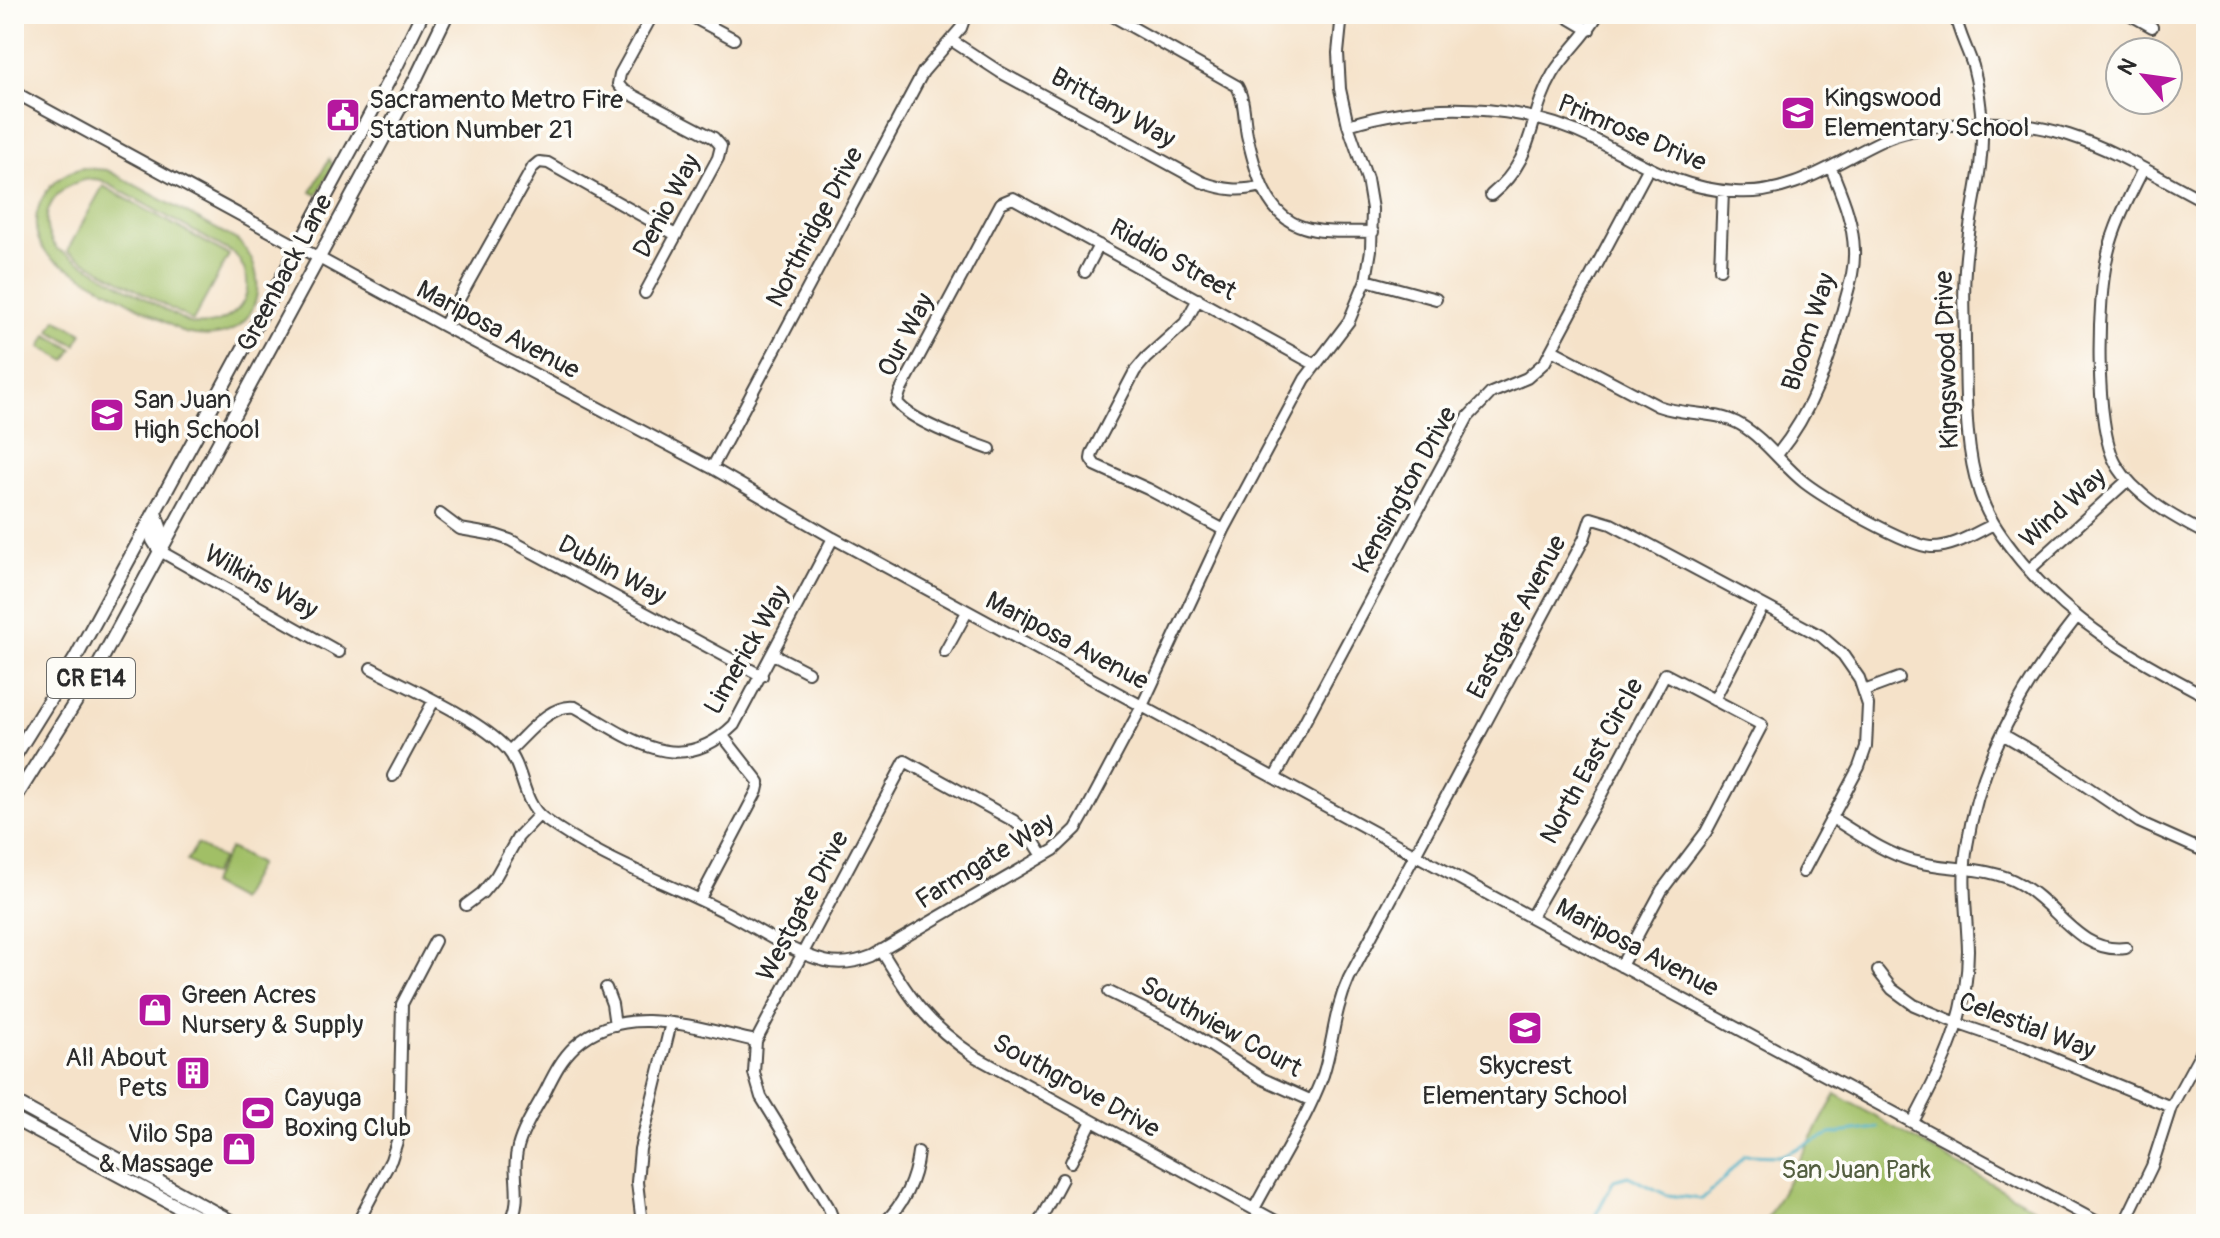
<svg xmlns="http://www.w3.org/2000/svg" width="2220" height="1238" viewBox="0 0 2220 1238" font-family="Pangolin,sans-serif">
	<rect width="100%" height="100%" fill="#fdfcf7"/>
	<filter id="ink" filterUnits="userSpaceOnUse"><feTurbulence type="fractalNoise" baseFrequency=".0125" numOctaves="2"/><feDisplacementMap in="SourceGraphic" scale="16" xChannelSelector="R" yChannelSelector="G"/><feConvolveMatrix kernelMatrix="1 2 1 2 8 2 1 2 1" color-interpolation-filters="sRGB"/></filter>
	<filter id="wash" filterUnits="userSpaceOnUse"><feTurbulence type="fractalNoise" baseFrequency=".006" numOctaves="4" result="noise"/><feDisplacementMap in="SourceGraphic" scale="32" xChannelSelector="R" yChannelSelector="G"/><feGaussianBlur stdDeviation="1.8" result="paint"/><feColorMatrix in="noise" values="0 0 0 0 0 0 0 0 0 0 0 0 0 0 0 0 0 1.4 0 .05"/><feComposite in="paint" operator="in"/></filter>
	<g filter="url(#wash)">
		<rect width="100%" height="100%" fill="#f5e2c9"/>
		<!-- green -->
		<path fill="#a1bf66" stroke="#667548" stroke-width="2" fill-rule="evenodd" d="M329,159L333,165L317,195L311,192Z
			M83,168L107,170L237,240C261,261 266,302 240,325C225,338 202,337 185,333L52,259C18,228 42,176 83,168ZM94,179L101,180L235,254C239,260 243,265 245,272C257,307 220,331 189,323L57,249C31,217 57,180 94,179Z
			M103,186L229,255L193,321L67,251Z
			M56,319L82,333L76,345L50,331Z
			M47,335L73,349L66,361L41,347Z
			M197,844L222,859L212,875L187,861Z
			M230,848L259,864L239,900L210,884Z
			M1836,1094L2039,1211L2032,1224H1764Z"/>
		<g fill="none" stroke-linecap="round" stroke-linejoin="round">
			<!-- stream -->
			<path stroke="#47b0c6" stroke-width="3" d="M1591,1224L1614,1180L1628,1176L1667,1195L1702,1199L1723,1180L1744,1155L1780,1156L1830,1134L1878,1128"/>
		</g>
	</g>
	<g filter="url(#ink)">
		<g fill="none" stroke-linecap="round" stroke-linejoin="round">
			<!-- minor casing -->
			<g stroke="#494643" stroke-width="14">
				<path id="minor" d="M687,14L734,39
					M1109,14L1237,86C1245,100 1244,119 1247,135C1255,169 1265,216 1303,227C1324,234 1351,231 1373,232
					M1407,14L1437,17L1466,14
					M1562,14L1589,30
					M1955,14C1958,32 1967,48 1973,66C1978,85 1981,106 1982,126C1984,175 1967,221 1965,270C1963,295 1965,319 1965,343C1966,393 1964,446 1980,494C1988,519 2005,541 2021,561C2074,625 2134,658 2206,696
					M2129,14L2152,27
					M951,40L1000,72L1202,182C1224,190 1240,192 1262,186
					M14,92L444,326L712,468L833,538L1495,898L2101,1224
					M1348,125C1427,101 1520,102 1595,140C1645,165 1677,188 1735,192C1791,196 1834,163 1881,141C1904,130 1928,128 1952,125C2059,112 2116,155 2206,202
					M2143,169C2130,196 2115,223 2108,253C2097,296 2094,426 2116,464C2135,496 2173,517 2206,534
					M1491,195C1538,156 1526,120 1553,74C1566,52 1586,37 1598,14
					M1720,269L1723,191
					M1085,272L1099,245
					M1366,280L1436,299
					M645,293L718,158L721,146L714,138L623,90L618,84L620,74L653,14
					M1198,299L1185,323L1146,358L1135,371L1092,453L1091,459L1095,465L1148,489L1224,530
					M444,326L533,167L539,162L548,163L676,235
					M1552,350L1658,406C1685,416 1715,410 1741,425C1766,440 1782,465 1805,483C1826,499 1906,545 1931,547C1953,548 1975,533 1994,524
					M990,449C967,441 911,422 897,402L900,392L1001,203L1013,198L1316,365
					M1777,455C1813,411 1830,359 1844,305C1849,287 1855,269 1854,250C1853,220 1842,196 1831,168
					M712,468L923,72L961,28L966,14
					M440,514L460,529L495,535L510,540L762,676
					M160,551L339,652
					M2029,570L2128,480
					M945,652L967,612
					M773,654L808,672
					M371,668C410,689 478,718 507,749C524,768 522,802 543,818C599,859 666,882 727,913C758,929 791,953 825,961C841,965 857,962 872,956L1054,850L1076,829L1085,813L1142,706L1224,530L1305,379L1349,321L1366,280L1371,250L1372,209L1367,179L1348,125L1340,89L1338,53L1342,14
					M1864,691L1899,678
					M1714,700L1763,606
					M2002,734L2049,761L2139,822L2206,852
					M509,751C526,736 550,703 575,707C631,738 678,780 734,725L833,538
					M393,776L433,702
					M1275,777L1468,417L1491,393L1527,378L1545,362L1648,169
					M1832,818C1857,833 1884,853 1913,861C1949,871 1987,865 2020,884C2058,905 2078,954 2126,948
					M700,899L757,791L759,782L723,736
					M466,905L482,893L496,876L518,837L539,815
					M1531,917L1602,793L1665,674L1762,725L1706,832L1662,890L1621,966
					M881,950C911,1000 927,1024 976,1057L1281,1224
					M1878,971L1892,989L1914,1005L1959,1024L2023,1046L2171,1107
					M606,988L612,1004L615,1025
					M1109,992L1181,1027L1263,1079L1312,1101
					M1913,1122C1944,1064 1968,1016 1968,950C1967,915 1961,880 1967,846C1980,760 2023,685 2076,618
					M1071,1162L1092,1121
					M1254,1209C1277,1165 1306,1121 1323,1075C1334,1041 1333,1013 1349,978L1584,539L1591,518L1611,524L1821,636L1843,655L1859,678L1868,705L1866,747L1859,767L1803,872
					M357,1224L391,1160L399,1135L402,1004L435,941
					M509,1224C525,1198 510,1174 518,1147C523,1128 535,1110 545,1092C553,1076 561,1059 575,1046C624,1000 699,1029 756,1041
					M642,1224L637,1182L640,1149L671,1023
					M835,1224L828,1206L761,1097L754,1073L756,1041L905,761L1014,821L1029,834L1043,856
					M883,1224C904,1204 915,1181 918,1152
					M1038,1224L1062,1179
					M2124,1224L2152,1166L2171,1107L2206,1043"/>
			</g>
			<!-- major casing -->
			<g stroke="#494643" stroke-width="16">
				<path id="major" d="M155,513L160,527L153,540L160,551
					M14,757L75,659L396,67L422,14
					M14,800L98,666L416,78L447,14
					M14,1102L236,1224
					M14,1119L210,1224"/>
			</g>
			<!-- minor -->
			<use href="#minor" stroke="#fff" stroke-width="10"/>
			<!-- major -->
			<use href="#major" stroke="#fff" stroke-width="12"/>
		</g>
	</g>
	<!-- icons -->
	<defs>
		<g id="school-square" transform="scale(1.8)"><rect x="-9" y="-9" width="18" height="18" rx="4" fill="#b5179e" stroke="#fdfcf7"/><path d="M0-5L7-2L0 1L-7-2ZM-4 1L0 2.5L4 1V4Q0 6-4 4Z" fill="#fff"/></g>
		<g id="civic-square" transform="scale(1.8)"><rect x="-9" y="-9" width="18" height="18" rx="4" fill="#b5179e" stroke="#fdfcf7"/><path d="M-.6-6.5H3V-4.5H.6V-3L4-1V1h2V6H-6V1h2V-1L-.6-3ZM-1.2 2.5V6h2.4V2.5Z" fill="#fff"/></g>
		<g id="shop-square" transform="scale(1.8)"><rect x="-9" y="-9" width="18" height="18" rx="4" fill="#b5179e" stroke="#fdfcf7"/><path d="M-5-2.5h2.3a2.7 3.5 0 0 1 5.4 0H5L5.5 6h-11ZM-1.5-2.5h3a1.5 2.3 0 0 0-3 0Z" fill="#fff"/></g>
		<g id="building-square" transform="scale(1.8)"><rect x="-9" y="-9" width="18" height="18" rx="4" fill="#b5179e" stroke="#fdfcf7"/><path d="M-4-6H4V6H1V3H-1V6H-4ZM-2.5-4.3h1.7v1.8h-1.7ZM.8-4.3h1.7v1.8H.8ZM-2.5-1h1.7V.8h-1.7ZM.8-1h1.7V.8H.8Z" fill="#fff"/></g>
		<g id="stadium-square" transform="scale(1.8)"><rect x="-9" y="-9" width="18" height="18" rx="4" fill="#b5179e" stroke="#fdfcf7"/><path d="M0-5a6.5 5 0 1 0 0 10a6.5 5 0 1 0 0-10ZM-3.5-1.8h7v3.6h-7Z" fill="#fff"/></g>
	</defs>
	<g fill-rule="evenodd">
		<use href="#school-square" x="1798" y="113"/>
		<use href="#civic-square" x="343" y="115"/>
		<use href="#school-square" x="107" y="415"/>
		<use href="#shop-square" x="155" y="1010"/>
		<use href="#school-square" x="1525" y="1028"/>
		<use href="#building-square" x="193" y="1073"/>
		<use href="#stadium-square" x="258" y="1113"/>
		<use href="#shop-square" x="239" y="1149"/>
	</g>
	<g text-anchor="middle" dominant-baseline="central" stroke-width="7" stroke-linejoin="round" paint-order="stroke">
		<!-- shield labels -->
		<rect fill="#fdfcf7" stroke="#6a6a68" stroke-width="2" x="47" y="658" width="88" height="40" rx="6"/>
		<g font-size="24" font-weight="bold" fill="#2b2b2b">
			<text x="91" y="678">CR E14</text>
		</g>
		<!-- poi labels -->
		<g font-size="26" fill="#2b2b2b" stroke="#fdfcf7" text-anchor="start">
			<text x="1824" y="98">Kingswood<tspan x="1824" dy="30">Elementary School</tspan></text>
			<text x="369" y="100">Sacramento Metro Fire<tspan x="369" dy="30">Station Number 21</tspan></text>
			<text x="133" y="400">San Juan<tspan x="133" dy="30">High School</tspan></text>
			<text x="181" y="995">Green Acres<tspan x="181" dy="30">Nursery &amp; Supply</tspan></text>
			<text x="167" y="1058" text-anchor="end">All About<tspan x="167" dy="30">Pets</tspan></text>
			<text x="1525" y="1066" text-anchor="middle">Skycrest<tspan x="1525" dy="30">Elementary School</tspan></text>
			<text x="284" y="1098">Cayuga<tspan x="284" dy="30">Boxing Club</tspan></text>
			<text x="213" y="1134" text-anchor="end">Vilo Spa<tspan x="213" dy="30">&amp; Massage</tspan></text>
		</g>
		<!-- street labels -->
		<g font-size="26" fill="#2b2b2b" stroke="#fdfcf7">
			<text transform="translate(1113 108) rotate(29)">Brittany Way</text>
			<text transform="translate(1632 133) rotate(23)">Primrose Drive</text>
			<text transform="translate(667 206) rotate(-62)">Denio Way</text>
			<text transform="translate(815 227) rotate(-62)">Northridge Drive</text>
			<text transform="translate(1173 260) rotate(29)">Riddio Street</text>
			<text transform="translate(285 273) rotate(-62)">Greenback Lane</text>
			<text transform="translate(498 330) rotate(28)">Mariposa Avenue</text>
			<text transform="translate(1809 332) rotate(-72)">Bloom Way</text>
			<text transform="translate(906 335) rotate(-62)">Our Way</text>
			<text transform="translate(1947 360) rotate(-92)">Kingswood Drive</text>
			<text transform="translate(1405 490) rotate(-61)">Kensington Drive</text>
			<text transform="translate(2063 508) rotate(-42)">Wind Way</text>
			<text transform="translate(612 570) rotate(28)">Dublin Way</text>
			<text transform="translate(261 582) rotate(29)">Wilkins Way</text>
			<text transform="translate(1517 617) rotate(-62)">Eastgate Avenue</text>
			<text transform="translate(1067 641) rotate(28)">Mariposa Avenue</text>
			<text transform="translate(747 650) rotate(-60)">Limerick Way</text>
			<text transform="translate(1592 761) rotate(-61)">North East Circle</text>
			<text transform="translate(985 861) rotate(-32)">Farmgate Way</text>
			<text transform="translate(803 906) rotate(-62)">Westgate Drive</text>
			<text transform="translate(1637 948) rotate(28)">Mariposa Avenue</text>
			<text transform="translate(2027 1026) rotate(21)">Celestial Way</text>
			<text transform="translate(1221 1027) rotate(29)">Southview Court</text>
			<text transform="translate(1076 1086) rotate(29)">Southgrove Drive</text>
		</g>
		<!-- park labels -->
		<g font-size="26" fill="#545f40" stroke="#fdfcf7">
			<text x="1856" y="1170">San Juan Park</text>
		</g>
	</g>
	<!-- margin -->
	<rect width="2220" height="1238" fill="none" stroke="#fdfcf7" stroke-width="48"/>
	<!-- north arrow -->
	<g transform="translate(2144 76) rotate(299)"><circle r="38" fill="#fdfcf7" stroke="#a9a8a5" stroke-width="2"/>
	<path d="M0-6L14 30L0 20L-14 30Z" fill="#b5179e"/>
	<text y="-12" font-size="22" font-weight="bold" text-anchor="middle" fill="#2b2b2b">N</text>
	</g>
</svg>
